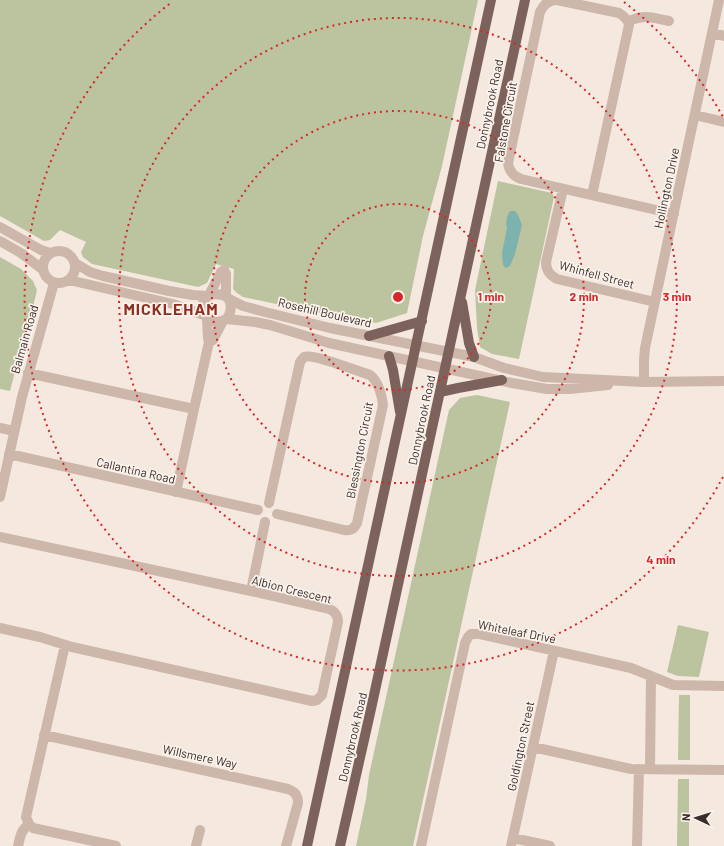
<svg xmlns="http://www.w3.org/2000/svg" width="724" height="846" viewBox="0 0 724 846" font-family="Barlow,sans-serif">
	<rect width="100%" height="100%" fill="#f4e8df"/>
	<!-- green -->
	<path fill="#bbc49e" d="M0,0H478L442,166L423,236L407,313L376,323L348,317L314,312L243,297L237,293L233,289L234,269L216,264L207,283L198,287L92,264L83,257L81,252L86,242L60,230L50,240L44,241L0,216Z
		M498,181L552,193L554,197L519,359L492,354L480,347L477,328L475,290Z
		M0,257L21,269L33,281L37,290L26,337L17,364L10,391L0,389Z
		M477,395L510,402L413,846H356L366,799L369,775L449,410L460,398Z
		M678,625L709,632L699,677L678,676L667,672Z
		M679,695H690V760H678Z
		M678,779H689V846H677Z"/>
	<!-- water -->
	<path fill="#7db2ae" d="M510,211H515L518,215L522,225L515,254L510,266L506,268L503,265L502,253L507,228C505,222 507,216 510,211Z"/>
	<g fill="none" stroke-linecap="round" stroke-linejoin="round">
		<!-- minor -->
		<path stroke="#cdb6aa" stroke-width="10" d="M555,0C547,1 543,5 540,12L508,163C509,171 513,176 521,179L674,214
			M557,0L619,13C624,16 628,19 629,25L592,195
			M629,21C646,14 652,18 669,21
			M712,33L724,36
			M695,115L724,122
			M563,189L546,262C546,271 550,275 557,279L655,302
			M0,227L41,250L50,253
			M0,241L21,253L42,269
			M43 267a16 16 0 1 1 32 0a16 16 0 1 1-32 0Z
			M75,263L90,272L103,276L169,291L193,295L207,296
			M69,280L173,304L204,315
			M213,294C218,294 224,294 228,298C233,305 231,319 222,321C202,326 195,298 213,294Z
			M209,295L221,272L224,270L226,274V296
			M229,299L243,306L265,312L330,328L474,357L504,368L543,377L644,382L724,381
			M227,319L255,322L270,325L329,343L512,383L547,389H570L608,385
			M209,342L213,340L223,321
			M28,373L194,409
			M644,382V360L645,348L719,0
			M0,428L14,431
			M9,454L258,510
			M176,492L194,409L209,342L208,338L207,318
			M0,497L22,397L54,283
			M269,503L300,362C301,361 303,358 304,357C312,353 360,372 370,375C378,381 382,395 383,405L357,523C354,529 351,531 344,530L277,514
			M0,537L251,591L329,609C335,611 338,616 338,622L322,695L317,700L312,701L72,647L40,637L0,628
			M251,591L265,522
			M65,645L26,817L29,824L33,828L116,846
			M44,735L288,789C295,792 298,795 298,803L286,846
			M533,747L631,769L724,770
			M650,769L651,676
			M513,838L550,846
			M18,846C20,837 21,830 29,824
			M196,846L200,830
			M421,846L465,643L468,637L471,634H480L631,668L673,685L724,686
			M511,846L554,651
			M637,846L639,769"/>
		<!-- major -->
		<path stroke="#7c625b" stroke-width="10" d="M462,302L469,343L474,357
			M369,336L422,321
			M389,356L393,370L400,412
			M440,392L458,388L502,380
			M307,846L491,0
			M340,846L371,709L525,0"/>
	</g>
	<!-- distance rings -->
	<g fill="none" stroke="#d62828" stroke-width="2" stroke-dasharray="2 4">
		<circle cx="398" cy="297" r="93"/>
		<circle cx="398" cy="297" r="186"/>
		<circle cx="398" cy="297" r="279"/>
		<path d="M723 477A372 372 0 1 1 172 2M624 2A372 372 0 0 1 723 117"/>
	</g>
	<g text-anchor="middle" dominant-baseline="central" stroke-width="3.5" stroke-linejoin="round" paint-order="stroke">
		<!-- street labels -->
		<g font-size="12" fill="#3a2d2a" stroke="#fbf2ec">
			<text transform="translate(489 104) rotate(-78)">Donnybrook Road</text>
			<text transform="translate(505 122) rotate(-80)">Falstone Circuit</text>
			<text transform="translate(666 188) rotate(-78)">Hollington Drive</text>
			<text transform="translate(597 274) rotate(15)">Whinfell Street</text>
			<text transform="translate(325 312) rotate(13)">Rosehill Boulevard</text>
			<text transform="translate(24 339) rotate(-74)">Balmain Road</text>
			<text transform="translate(421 420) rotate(-78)">Donnybrook Road</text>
			<text transform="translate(359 450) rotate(-79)">Blessington Circuit</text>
			<text transform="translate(136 470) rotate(13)">Callantina Road</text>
			<text transform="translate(292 589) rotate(14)">Albion Crescent</text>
			<text transform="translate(517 631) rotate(11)">Whiteleaf Drive</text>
			<text transform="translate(352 737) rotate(-77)">Donnybrook Road</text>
			<text transform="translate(520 746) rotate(-78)">Goldington Street</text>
			<text transform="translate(200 756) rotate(12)">Willsmere Way</text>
		</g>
		<!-- district labels -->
		<g font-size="16" font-weight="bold" letter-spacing="1" fill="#8c2e20" stroke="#fbf2ec">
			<text x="171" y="308">MICKLEHAM</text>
		</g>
	</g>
	<circle cx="398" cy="297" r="6" fill="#d62828" stroke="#fbf2ec" stroke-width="2"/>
	<g font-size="12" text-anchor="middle" font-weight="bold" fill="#d62828" stroke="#fbf2ec" stroke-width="3.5" stroke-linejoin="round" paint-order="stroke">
		<text x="491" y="301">1 min</text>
		<text x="584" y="301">2 min</text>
		<text x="677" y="301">3 min</text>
		<text x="661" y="564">4 min</text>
	</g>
	<!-- north arrow -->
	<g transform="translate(696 818) rotate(274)" stroke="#fbf2ec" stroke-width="3" paint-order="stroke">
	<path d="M0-3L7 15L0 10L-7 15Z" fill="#3a2d2a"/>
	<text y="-6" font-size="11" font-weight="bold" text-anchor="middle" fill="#3a2d2a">N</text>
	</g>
</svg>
